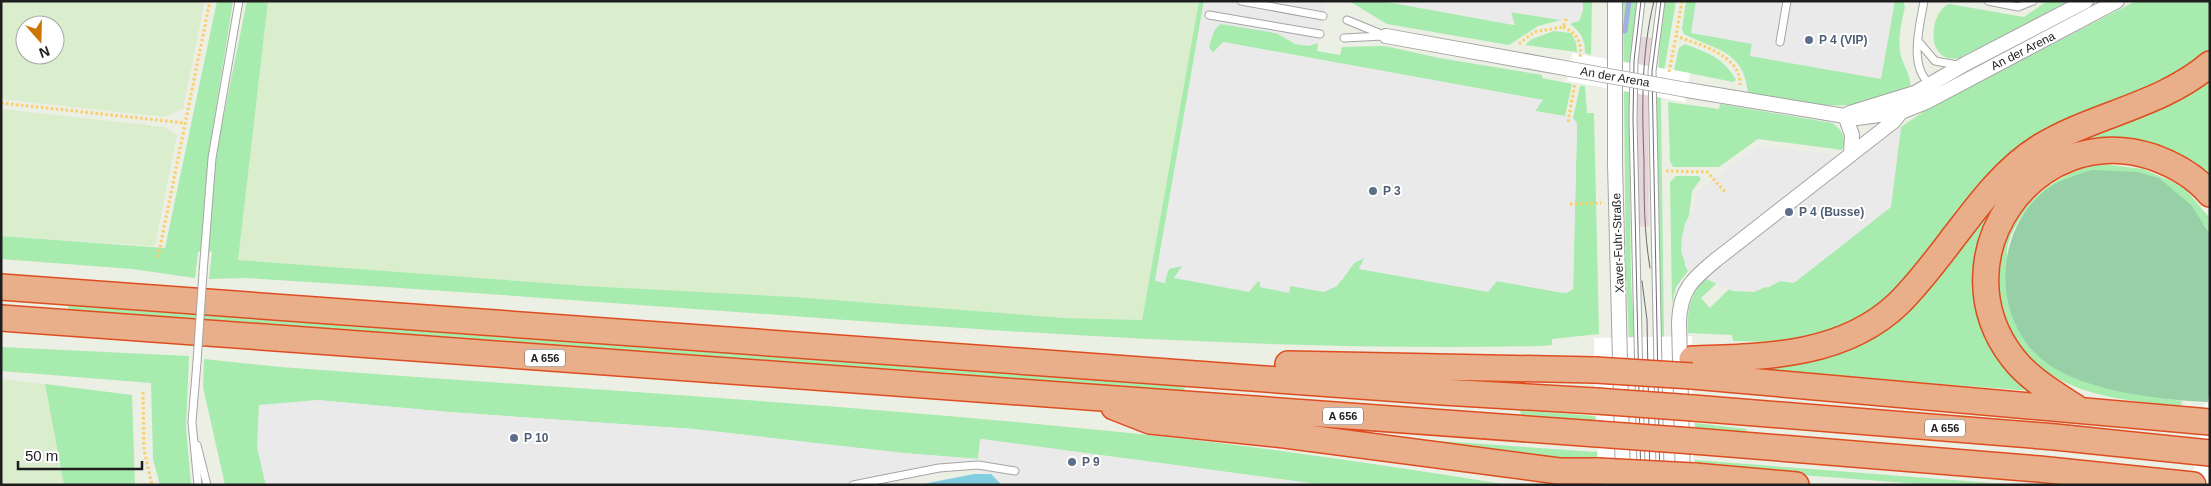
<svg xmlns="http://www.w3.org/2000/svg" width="2211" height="486" viewBox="0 0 2211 486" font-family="Arial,sans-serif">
	<rect width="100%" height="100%" fill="#ecefe4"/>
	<!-- industrial -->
	<path fill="#e8d5da" d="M1640,37L1652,38L1648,98L1649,226L1639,227L1636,107Z"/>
	<!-- farmland -->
	<path fill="#daeece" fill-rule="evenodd" d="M1,1H205L183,109L165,117L1,99ZM25,25H55V55H25Z
		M268,1H1199L1142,320L1066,318L795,297L586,286L237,260Z
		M1,109L165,127L177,135L155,246L1,236Z
		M1,379L45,384L64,485H1Z"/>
	<!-- grass -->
	<path fill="#a8ebae" d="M217,1H233L208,158L201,251L198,252L195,278L132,269L1,259V236L165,248Z
		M247,1H268L238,260L586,286L795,297L1066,318L1142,320L1199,1H1204L1155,281L1167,274L1170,267L1183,266L1174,278L1258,281H1260V287L1289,292L1290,286L1342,280L1354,263L1365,257L1359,269L1497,281L1567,293L1573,289L1577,124L1573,118L1580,86H1585L1587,113H1594L1599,334L1552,339V345L1541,346C1286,351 1033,334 779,315C601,302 424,289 246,278L209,279L212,252L208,251L215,159Z
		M1349,1H1382L1514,25L1510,12L1561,20L1538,26L1509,45L1387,24Z
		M1583,1H1592L1591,55L1585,53C1585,39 1581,32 1570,24L1580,19Z
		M1623,1H1637L1629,95L1631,282L1635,339H1629L1626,276Z
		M1665,1H1676L1664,71L1661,101L1664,338H1660C1659,227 1649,112 1665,1Z
		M1686,1H1696V4L1752,44L1750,55L1888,38L1893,1H1903L1905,7C1902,20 1898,37 1900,51C1901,63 1913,77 1910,89C1897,93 1885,99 1872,102C1832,111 1787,101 1748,92C1743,49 1714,50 1684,34L1682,29Z
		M2047,1H2069L1960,58C1924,65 1929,12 1949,4L2024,17Z
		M2136,1H2210V49L2170,76L2137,93L2081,115L1902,286C1843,333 1808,344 1733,341L1732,335L1688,333C1687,311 1689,294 1707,278L1717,283L1701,298L1710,308L1729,289L1733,291L1769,287L1780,281L1895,170L1901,127L1932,106Z
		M1220,24C1233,24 1261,29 1275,33C1295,38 1293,49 1318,43L1317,51L1340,55L1342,47L1385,46L1439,58L1542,75V78L1572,84L1565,116L1534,111L1542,100L1223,42L1213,53L1209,47L1213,31Z
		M1554,31L1571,33L1576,42L1577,52L1525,45L1532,39Z
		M1685,44C1708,53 1723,57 1736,80L1733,82L1674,70L1679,48Z
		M2210,74V184L2195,171L2061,154L1979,263L2034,391L1739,369L1823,353L1961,241L2032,162Z
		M1668,102L1719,109L1720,104L1832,123C1842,129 1847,139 1842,150L1758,139L1719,167H1673L1670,161Z
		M2102,164L2143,169L2173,182L2187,191L2208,216L2210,234L2205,225L2047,190C2030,205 2011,225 2007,249C2006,259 2010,273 2011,283C2012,296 2011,313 2016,325C2043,386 2124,392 2182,401L2181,406C2132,401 2078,398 2038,365C1959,300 2005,180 2102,164Z
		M1676,176H1699L1701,179L1692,191L1689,216L1685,224V265L1688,271L1676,287L1672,304L1670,182Z
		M68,305L1185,386L1184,394L68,311Z
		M1,347L189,356L186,427L191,485H160L153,459L151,383L1,371Z
		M204,359L281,367C557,388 834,403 1110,431C1244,444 1377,464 1509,485H1324L981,439L978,459L903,453L693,429L448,412L317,400L257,447L266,485H225L203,387Z
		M45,384L132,395L135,485H64Z
		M1519,410L1595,416L1596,423L1523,417Z
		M1695,423L1747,429L1746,432H1695Z
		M1383,437L1597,452V461L1503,454Z
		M1695,460L2018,485H1934L1695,467Z"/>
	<!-- forest -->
	<path fill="#97cfa7" d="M2092,170L2137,172L2159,178L2191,205L2210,234V387L2208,402C2161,400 2094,392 2054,368C1991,330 1990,232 2047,189C2061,179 2077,175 2092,170Z"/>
	<!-- pitch -->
	<path fill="#80cee0" d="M974,474H991L1002,485H918Z"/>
	<!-- parking -->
	<path fill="#eaeaea" d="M1204,1H1326L1318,43L1309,46L1295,44L1276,33L1220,24L1214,31L1209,47L1213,53L1223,42L1543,100L1535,111L1573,118L1577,124L1573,289L1563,293L1497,281L1488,292L1359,269L1364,258L1354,263L1337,286L1324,292L1290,286L1289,293L1260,287V282L1258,281L1249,292L1174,278L1182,266L1168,269L1165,283L1155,281Z
		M1382,1H1583V11L1579,21L1576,22L1511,12L1515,25Z
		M1696,1H1895L1881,79L1750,56L1752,44L1691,33Z
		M1901,127L1891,207L1794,283L1780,281L1754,292L1733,291L1688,271L1681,251L1682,237L1685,224L1695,207L1696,193L1759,145L1860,158Z
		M317,400L448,412L693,429L903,453L978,459L980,439L1324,485H1002L992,474L977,472L978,465L853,485H266L257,447L259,405Z"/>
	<!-- pier -->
	<path fill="#fff" d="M1572,53L1690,73L1685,102L1567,81Z
		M1692,336L1694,485H1599L1594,338Z
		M2205,403L2210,404V485H2191Z"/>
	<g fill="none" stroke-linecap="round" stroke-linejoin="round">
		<!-- stream -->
		<path stroke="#a3afde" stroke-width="5" d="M1625,31L1629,1"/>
		<!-- service casing -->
		<g stroke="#a5a5a5" stroke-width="9">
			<path id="service" d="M1241,1L1323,16
				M1924,1C1920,25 1908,66 1930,84
				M1988,1L2018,7L2033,1
				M1209,15L1320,34
				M1347,20L1386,36
				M1344,38L1383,36
				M1918,41L1935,61L1957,65
				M1780,42L1787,1
				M203,273L212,158L239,1
				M197,362L192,422L198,485
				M197,445L207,485
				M1641,468L1633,119L1634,61L1641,1
				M1660,469L1652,71L1661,1
				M853,485L939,468L978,465L1015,471"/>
		</g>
		<!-- minor casing -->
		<g stroke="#a5a5a5" stroke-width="16">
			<path id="minor" d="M1615,1V163L1623,479
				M1386,36L1570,69
				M1687,90L1857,118L1901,112L1926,102L2117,1
				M1850,113L1915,93L1965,64L2086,1
				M1845,115L1852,135L1851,154
				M1683,482L1679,322C1680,289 1693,279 1717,259L1894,121L1915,93"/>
		</g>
		<!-- motorway casing -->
		<g stroke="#de4d20" stroke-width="28">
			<path id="motorway" d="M1,287L1443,392L1596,401
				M1,318L1597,434
				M1692,359C1763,357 1843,357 1899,303C1917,285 1934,263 1950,242C1976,208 2003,170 2040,147C2094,114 2161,106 2210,64
				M1288,364L1595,370
				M1692,376L2210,422
				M1114,407L1150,421L1285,435L1559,471H1598
				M2075,407C2054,393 2029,379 2013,358C1936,259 2034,118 2153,157C2175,165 2195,176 2210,194
				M1693,408L2055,437L2210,453
				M1693,441L2039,469L2193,485
				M1694,476L1796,485"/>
		</g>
		<!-- path -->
		<path stroke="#fdcd67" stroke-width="3" stroke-dasharray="2.5 2.5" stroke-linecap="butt" d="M1682,1L1676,36C1697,44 1742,55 1740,85
			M1563,27C1577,33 1582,42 1580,57
			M1519,44L1534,32L1563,27L1567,17
			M1669,72L1676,36
			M1,103L185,123
			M1568,122L1575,83
			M1666,171L1707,172L1725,192
			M1570,204L1601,203
			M158,257L210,1
			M143,392L144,450L152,485"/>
		<!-- service -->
		<use href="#service" stroke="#fff" stroke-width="7"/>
		<!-- minor -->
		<use href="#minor" stroke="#fff" stroke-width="14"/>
		<!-- motorway -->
		<use href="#motorway" stroke="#e8af8a" stroke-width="25"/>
		<!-- tram -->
		<path stroke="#6c6c6c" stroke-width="1" d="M1641,1L1634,61L1633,119L1641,485
			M1650,268C1644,232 1644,197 1644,161C1642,108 1641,53 1654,1
			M1642,281L1647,320L1650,485
			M1660,485L1652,71L1661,1"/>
		<!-- service-bridge casing -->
		<g stroke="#a5a5a5" stroke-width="9" stroke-linecap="butt">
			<path id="service-bridge" d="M197,362L203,273"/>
		</g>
		<!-- minor-bridge casing -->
		<g stroke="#a5a5a5" stroke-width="16" stroke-linecap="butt">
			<path id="minor-bridge" d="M1570,69L1687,90"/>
		</g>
		<!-- motorway-bridge casing -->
		<g stroke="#de4d20" stroke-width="28" stroke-linecap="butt">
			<path id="motorway-bridge" d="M1595,370L1692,376
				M1596,401L1693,408
				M1597,434L1693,441
				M1598,471L1694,476"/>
		</g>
		<!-- service-bridge -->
		<use href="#service-bridge" stroke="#fff" stroke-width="7"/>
		<!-- minor-bridge -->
		<use href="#minor-bridge" stroke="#fff" stroke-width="14"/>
		<!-- motorway-bridge -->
		<use href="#motorway-bridge" stroke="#e8af8a" stroke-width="25"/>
	</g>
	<!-- markers -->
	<g fill="#5c6f8a" stroke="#fff" stroke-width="2">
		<circle cx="1809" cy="40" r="5"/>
		<circle cx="1373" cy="191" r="5"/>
		<circle cx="1789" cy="212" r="5"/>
		<circle cx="514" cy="438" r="5"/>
		<circle cx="1072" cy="462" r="5"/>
	</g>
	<g text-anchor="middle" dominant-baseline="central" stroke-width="4" stroke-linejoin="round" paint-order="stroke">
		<!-- shield labels -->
		<g fill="#fff" stroke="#626262" stroke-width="1">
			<rect x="525" y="349.5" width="40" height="17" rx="4"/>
			<rect x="1323" y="407.5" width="40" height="17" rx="4"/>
			<rect x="1925" y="419.5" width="40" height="17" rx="4"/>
		</g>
		<g font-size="11" font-weight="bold" fill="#1e1e1e">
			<text x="545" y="358">A 656</text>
			<text x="1343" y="416">A 656</text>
			<text x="1945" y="428">A 656</text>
		</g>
		<!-- service labels -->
		<g font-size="12" font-weight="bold" fill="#4e5e75" stroke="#fff" text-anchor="start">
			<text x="1819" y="40">P 4 (VIP)</text>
			<text x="1383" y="191">P 3</text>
			<text x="1799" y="212">P 4 (Busse)</text>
			<text x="524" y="438">P 10</text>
			<text x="1082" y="462">P 9</text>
		</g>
		<!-- street labels -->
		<g font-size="12" fill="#1e1e1e" stroke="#fff">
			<text transform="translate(2023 51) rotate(-27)">An der Arena</text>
			<text transform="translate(1615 77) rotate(10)">An der Arena</text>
			<text transform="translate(1618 243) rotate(-92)">Xaver-Fuhr-Straße</text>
		</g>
	</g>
	<!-- border -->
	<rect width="2211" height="486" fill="none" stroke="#1e1e1e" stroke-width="5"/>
	<!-- north arrow -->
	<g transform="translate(40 40) rotate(160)"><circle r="24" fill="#ffffff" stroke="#a5a5a5"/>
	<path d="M0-4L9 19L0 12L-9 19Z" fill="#cc7600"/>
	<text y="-8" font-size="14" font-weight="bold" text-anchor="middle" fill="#1e1e1e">N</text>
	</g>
	<!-- scale -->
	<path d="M18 461v8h124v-8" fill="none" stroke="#1e1e1e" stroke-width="2.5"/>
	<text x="25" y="461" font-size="15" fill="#1e1e1e" stroke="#ffffff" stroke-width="4" paint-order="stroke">50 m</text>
</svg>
